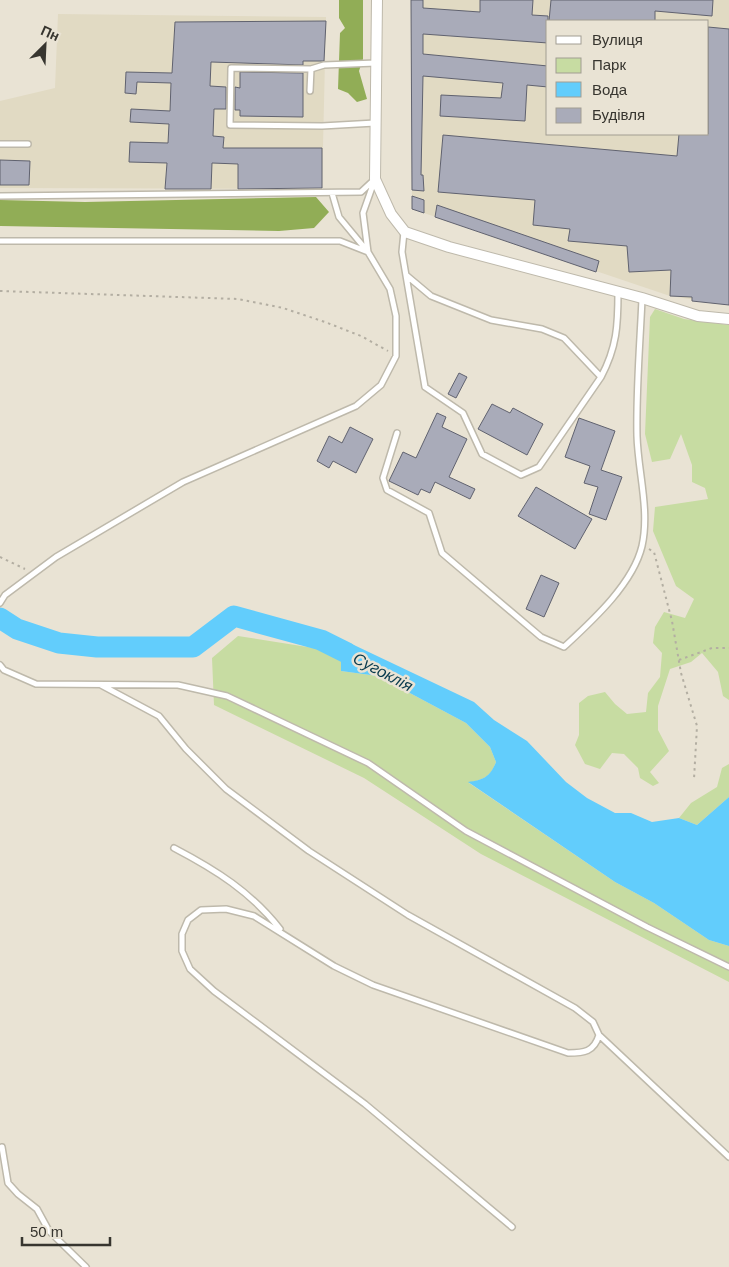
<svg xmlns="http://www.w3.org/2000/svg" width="729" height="1267" viewBox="0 0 729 1267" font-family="Helvetica,sans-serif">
	<rect width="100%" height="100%" fill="#e9e3d4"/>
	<!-- built -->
	<path fill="#e1dac3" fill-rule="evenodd" d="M411,0H729V305L670,296L412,209ZM548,21H708V134H548Z
		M58,14L326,17L322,189L0,188V101L55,88Z"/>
	<!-- green -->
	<path fill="#c7dca2" d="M655,309L684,319L729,325V700L723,696L718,672L702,653L691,662L670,669L658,706V730L669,751L650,772L659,783L653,786L640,778L638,768L624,754L612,753L600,769L585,764L575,745L579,735V703L588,696L605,692L615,704L627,714L646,712L648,693L660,677L662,653L653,643L655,627L664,612L685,618L694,599L676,586L653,531L655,507L708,499L705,488L692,482V465L681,434L670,459L652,462L645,434L650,317Z
		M238,636L320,649L341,656V671L378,676L466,723L490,747L496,762C490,778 483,779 469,783L615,882L654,903L709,940L729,946V982L481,854L364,778L214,705L212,658Z
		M729,764V797L697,825L679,818L691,803L717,787L722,768Z"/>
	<!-- forest -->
	<path fill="#91ad56" d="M339,0H363V59L359,71L367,99L357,102L348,93L338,89L340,33L345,28L339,18Z
		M316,197L329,212L314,228L279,231L0,226V200L85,202Z"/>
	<!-- water -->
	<path fill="#62cdfc" d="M335,636L474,702L494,720L527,741L566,782L587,798L615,813H631L652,822L679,818L697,825L729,797V946L709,940L654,903L615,882L468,782C483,780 490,777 496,762L490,747L466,723L378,676L341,671V656L320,649L321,640Z"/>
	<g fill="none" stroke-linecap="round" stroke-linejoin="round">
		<!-- river -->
		<path stroke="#62cdfc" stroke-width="21" d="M0,618L17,629L59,643L97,647H193L234,616L321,640L347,653"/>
	</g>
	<!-- building -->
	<path fill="#a9abb9" stroke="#60626f" d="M411,0H423V8L480,12V0H533L532,15L548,16V43L423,34V54L548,66V87L527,85L525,121L440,116L441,95L501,98L503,83L423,76L421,175H423L424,191L412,190Z
		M551,0H713L712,16L655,11V21H549Z
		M326,21L324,61H303V65L211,62L210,86L226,87V109H214L213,136L224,137L223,148H322V188L238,189V164L212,163L211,189H165L167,163L129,162L130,142L168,143L169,124L130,122L131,109L170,111L171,83L137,82L136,94L125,93L126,72L172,73L175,22Z
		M708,27L729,29V305L692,301V297L670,296L671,270L629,272L627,246L568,241L570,229L533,225L535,200L438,192L443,135L677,156L679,134H708Z
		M240,72L303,73V117L240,116V110H235V87L240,88Z
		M0,160L30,161L29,185H0Z
		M412,196L424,200V213L412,209Z
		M437,205L599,261L596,272L435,217Z
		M459,373L467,377L456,398L448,394Z
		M492,404L510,413L513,408L543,424L527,455L478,429Z
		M437,413L446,417L442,427L467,439L449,477L475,489L470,499L435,482L430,493L421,489L418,495L389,481L403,452L416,458Z
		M579,418L615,431L601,470L622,477L606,520L589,514L598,487L584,483L590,466L565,457Z
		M350,427L373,439L356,473L333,461L329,468L317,461L329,436L342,443Z
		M536,487L592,519L575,549L518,516Z
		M541,575L559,583L544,617L526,609Z"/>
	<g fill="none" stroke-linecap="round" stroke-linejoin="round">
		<!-- lane casing -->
		<g stroke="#beb9ab" stroke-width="8">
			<path id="lane" d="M310,91L311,69
				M375,123L322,126L230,125L231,68L311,69L324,65L376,63
				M0,144H28
				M0,196L361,192L375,179
				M404,232L402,252L425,387L463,413L482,454L521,475L539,467L601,377L564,338L542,329L491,320L431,296L406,275
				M0,241H340L368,252L339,217L332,193
				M601,377C617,347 618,325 618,292
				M397,433L383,478L387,490L429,513L442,553L541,637L564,647C592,621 633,584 642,546C650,510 638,472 637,436C636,390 640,344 642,299
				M0,603L5,595L56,557L183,482L356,406L381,385L396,356V316L390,289L368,252L363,213L375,179
				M0,665L4,670L36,684L178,685L227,696L368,763L466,831L647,927L729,967
				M101,685L159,716L186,749L226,789L309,851L408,915L575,1008L593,1022L599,1035C594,1052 584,1053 568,1053L373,985L334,966L254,916L226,909L201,910L188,920L182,934V951L190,969L214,991L365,1104L512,1227
				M174,848C216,870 251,892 280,929
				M599,1035L729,1157
				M2,1147L8,1183L18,1194L37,1209L49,1231L86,1267"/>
		</g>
		<!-- street casing -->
		<g stroke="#beb9ab" stroke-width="12">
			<path id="street" d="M377,0L375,179L391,214L405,232L449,247L642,298L698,316L729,319"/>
		</g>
		<!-- path -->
		<path stroke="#b3aea2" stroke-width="2" stroke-dasharray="2.5 4" stroke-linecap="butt" d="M0,291L238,299L283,308L325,322L361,336L388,351
			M649,549L654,552L672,621L681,673L697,726L694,779
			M0,557L25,569
			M679,660L712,648H729"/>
		<!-- lane -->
		<use href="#lane" stroke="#fff" stroke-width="5"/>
		<!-- street -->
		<use href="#street" stroke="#fff" stroke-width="10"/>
	</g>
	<g text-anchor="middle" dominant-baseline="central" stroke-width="5" stroke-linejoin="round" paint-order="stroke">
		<!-- water labels -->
		<g font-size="16" font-style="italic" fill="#083a4d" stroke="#e9e3d4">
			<text transform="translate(383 672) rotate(28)">Сугоклія</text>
		</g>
	</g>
	<!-- legend -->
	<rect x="546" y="20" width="162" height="115" fill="#e9e3d4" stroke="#a29d92"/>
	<rect x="556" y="36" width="25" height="8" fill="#ffffff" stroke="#a29d92"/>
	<text x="592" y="45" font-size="15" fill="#37352f">Вулиця</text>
	<rect x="556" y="58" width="25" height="15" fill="#c7dca2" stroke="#a29d92"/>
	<text x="592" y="70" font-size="15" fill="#37352f">Парк</text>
	<rect x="556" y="82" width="25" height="15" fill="#62cdfc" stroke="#a29d92"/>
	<text x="592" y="95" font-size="15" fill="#37352f">Вода</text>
	<rect x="556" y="108" width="25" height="15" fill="#a9abb9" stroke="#a29d92"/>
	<text x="592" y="120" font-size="15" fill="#37352f">Будівля</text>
	<!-- north arrow -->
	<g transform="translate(45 45) rotate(24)" stroke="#e9e3d4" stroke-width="4" paint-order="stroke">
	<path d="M0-4L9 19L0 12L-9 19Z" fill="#37352f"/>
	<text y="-8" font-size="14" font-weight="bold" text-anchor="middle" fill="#37352f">Пн</text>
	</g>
	<!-- scale -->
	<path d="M22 1237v8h88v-8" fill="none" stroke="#37352f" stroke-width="2.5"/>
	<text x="30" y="1237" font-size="15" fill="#37352f" stroke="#e9e3d4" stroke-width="4" paint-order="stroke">50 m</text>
</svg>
